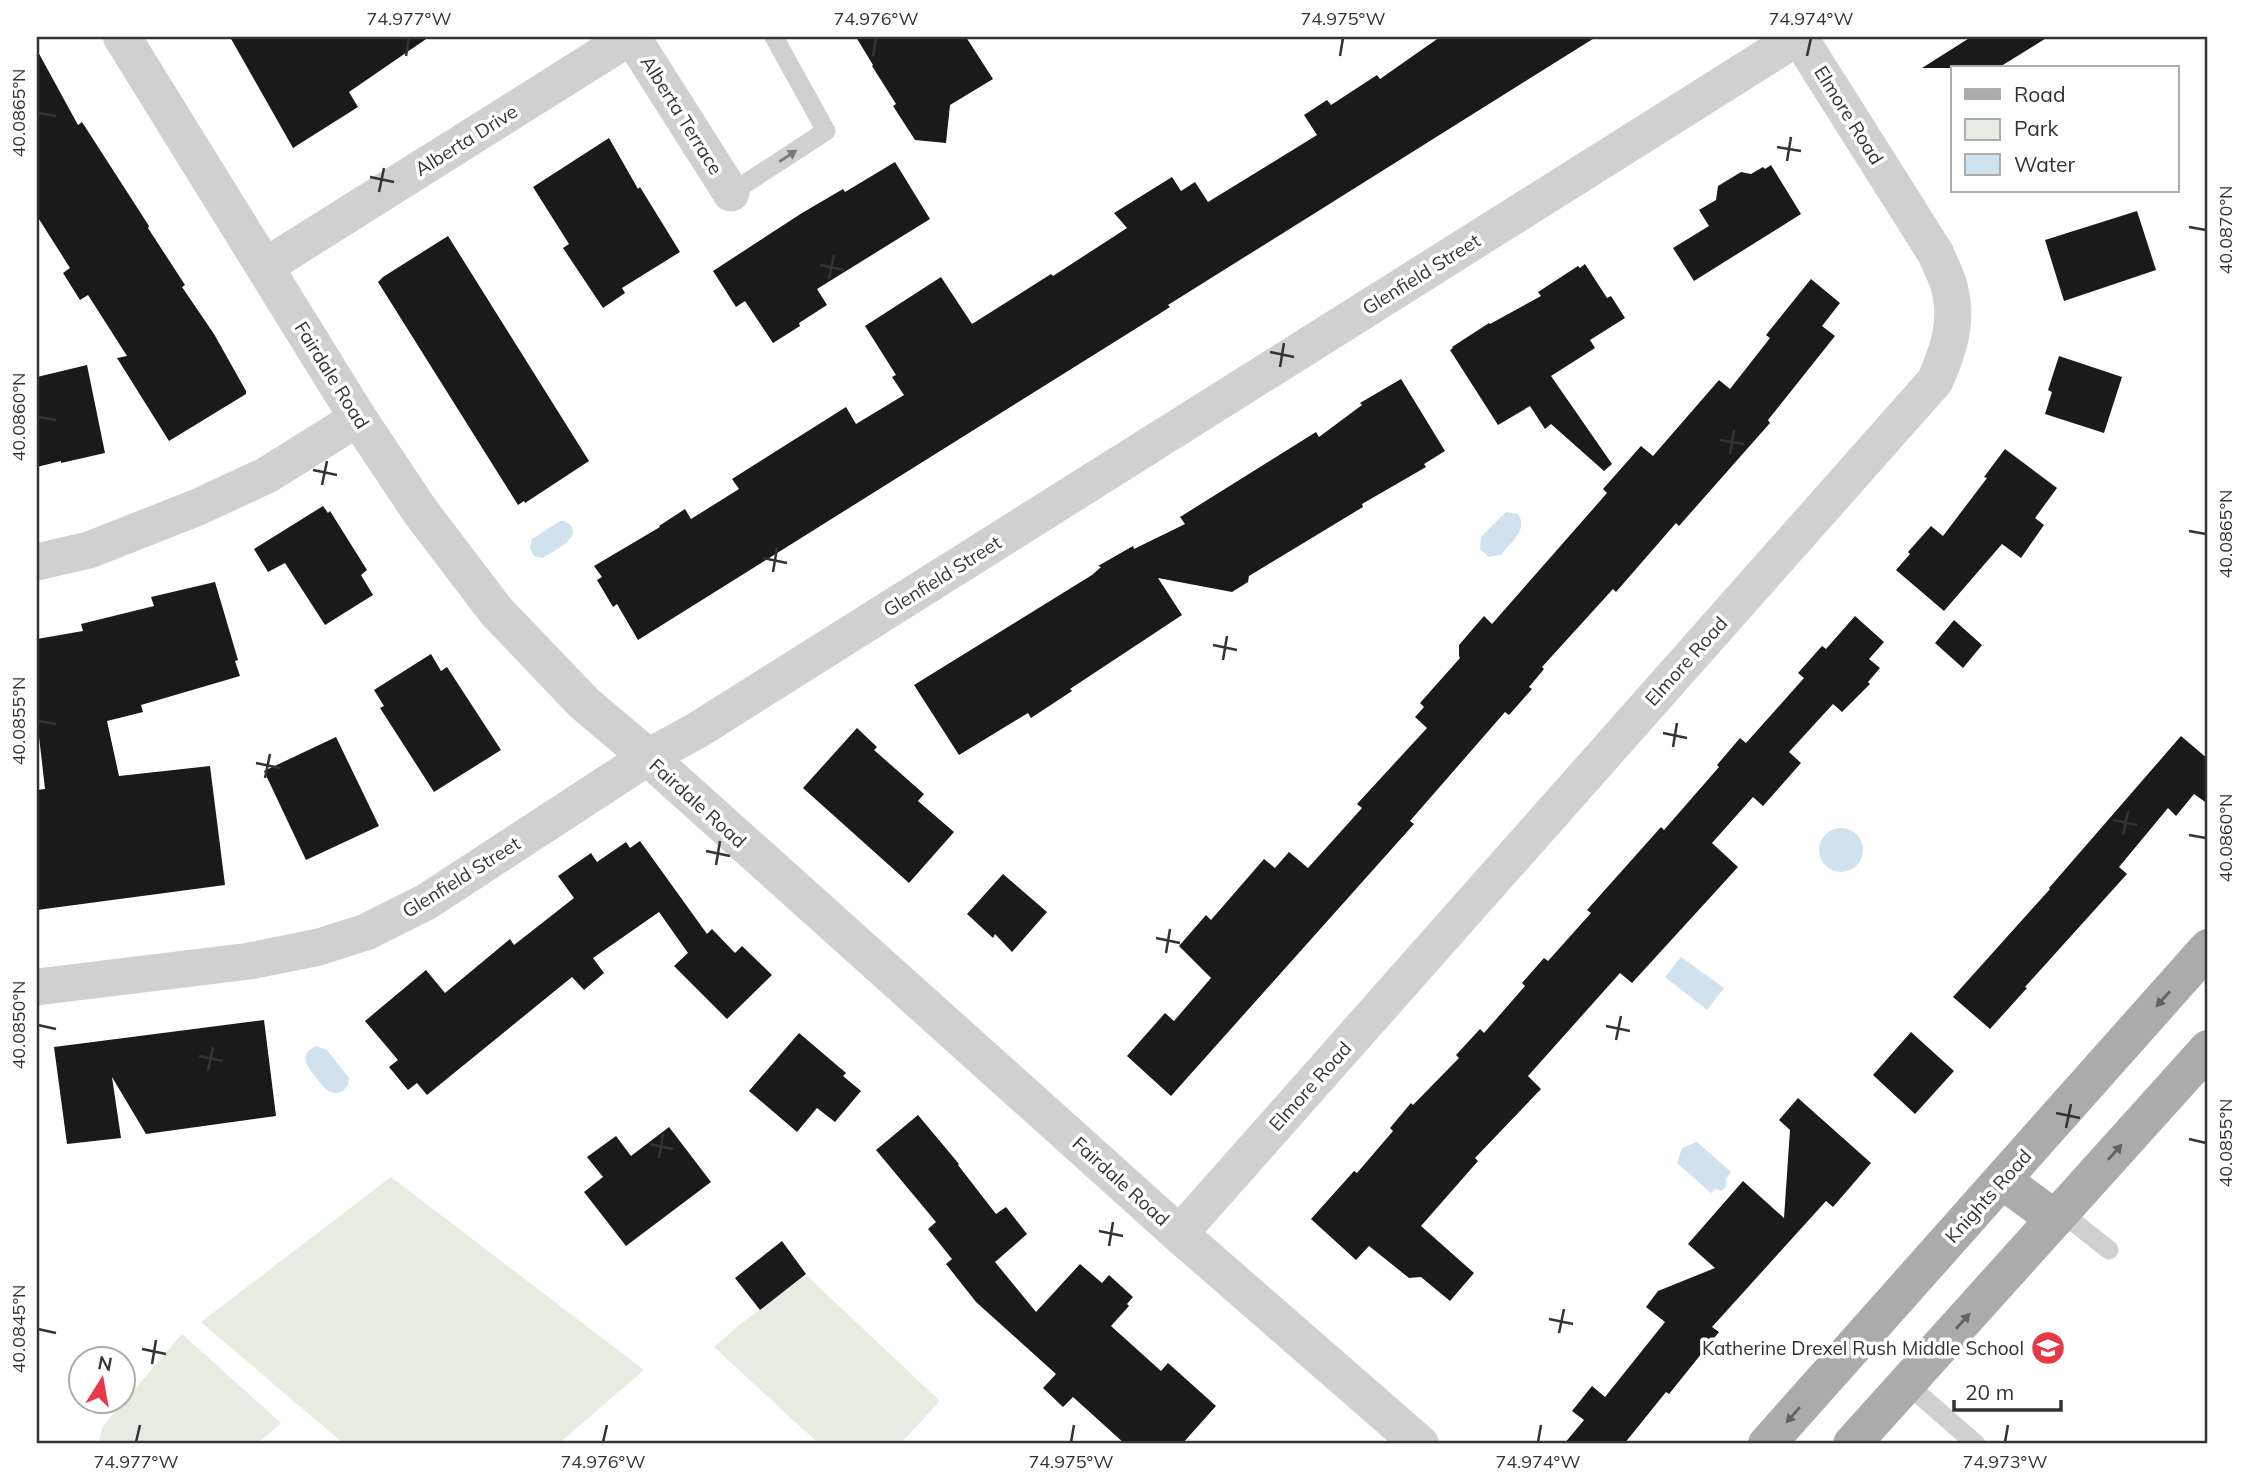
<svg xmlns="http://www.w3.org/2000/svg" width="2245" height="1481" viewBox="0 0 2245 1481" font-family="Mulish,sans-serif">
	<rect width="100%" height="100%" fill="#fff"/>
	<!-- green -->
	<path fill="#e6ecdf" d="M391,1177L644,1370L558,1444H344L201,1322Z
		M806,1275L940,1401L900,1444H819L714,1347L738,1326Z
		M182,1334L281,1423L257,1444H98L103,1426Z"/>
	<!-- water -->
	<path fill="#cfe2ee" d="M1506,512L1518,514C1529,530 1510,543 1501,555L1489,557L1480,549L1481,537Z
		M560,521H565C588,535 555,550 543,558L534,556L530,548L532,539Z
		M1819 850a22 22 0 1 1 44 0a22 22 0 1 1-44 0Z
		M1681,957L1724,988L1707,1010L1665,977Z
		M316,1046L327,1050L349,1078L348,1085L343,1091C338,1093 336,1094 331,1092C325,1090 322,1084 318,1080C309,1068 296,1056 316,1046Z
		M1697,1142L1731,1172L1726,1179V1187L1722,1191L1716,1189L1711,1193L1677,1163L1682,1148Z"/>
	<!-- building -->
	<path fill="#1a1a1a" d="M230,37H429L349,92L358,107L293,148Z
		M856,37H966L993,79L950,105L946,143L915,140L893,106L896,104L872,66L873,65Z
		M1440,37H1596L1168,305L1170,307L1148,321L638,640L617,604L613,607L597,580L602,577L594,566L660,527L659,526L685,509L691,519L739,489L732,479L846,407L856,424L904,395L892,377L896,375L865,326L941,277L972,324L1051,274L1053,276L1127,228L1114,213L1172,177L1181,191L1195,182L1208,202L1317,135L1304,115L1327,100L1331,105L1377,75L1380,79Z
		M1971,37H2048L1998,68H1922Z
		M37,50L78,125L82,122L149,226L148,228L185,285L182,287L214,334L246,391V394L169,441L117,358L127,356L88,295L80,300L63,273L70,268L37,216Z
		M609,138L638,189L640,187L680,252L622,288L625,293L603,308L563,248L569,244L533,187Z
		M895,162L930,219L817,289L827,305L799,323L800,326L773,343L745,301L736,307L713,271L802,213L843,189L845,192Z
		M1771,165L1801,214L1694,281L1673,248L1709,226L1699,210L1716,200L1718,186L1741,172L1751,174L1763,167L1765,169Z
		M2137,211L2156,270L2064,301L2045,240Z
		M448,236L589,461L525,503L524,501L518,505L378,282L383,277Z
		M1585,264L1607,298L1611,296L1625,318L1590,340L1595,348L1551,376L1612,464L1604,471L1551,424L1545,429L1530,406L1498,425L1450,350L1453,348L1452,347L1489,323L1490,324L1541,296L1538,292L1578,266L1580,268Z
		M1811,279L1840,303L1822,326L1835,336L1768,420L1770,423L1679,526L1676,523L1616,592L1613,589L1542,667L1544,669L1529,687L1532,689L1509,715L1505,712L1410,821L1414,824L1171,1096L1127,1056L1165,1013L1174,1021L1211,978L1179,946L1206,915L1211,920L1264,859L1275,868L1289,852L1308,868L1362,808L1357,804L1427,728L1415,717L1424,707L1420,703L1460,658L1459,656V645L1484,616L1492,624L1607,493L1603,489L1641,446L1653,456L1719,380L1730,389L1770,338L1766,335Z
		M2059,356L2122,377L2104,433L2045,414L2052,392L2048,390Z
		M87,365L105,453L61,463V461L37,467V377Z
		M1401,379L1445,451L1424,464L1426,467L1362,504L1363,507L1249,576L1248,582L1232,592L1158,578L1182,615L1070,689L1072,691L1031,718L1028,713L959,755L914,685L1092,575L1101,567L1098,566L1133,546L1134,549L1185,524L1180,517L1316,432L1319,437L1362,405L1360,403Z
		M2005,449L2057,488L2035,518L2044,525L2021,558L2002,544L1944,611L1896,570L1910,554L1908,552L1931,526L1943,536L1987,478L1984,477Z
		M323,506L328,513L330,511L367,570L361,575L373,595L325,625L285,563L268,572L254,549Z
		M215,582L238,660L235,661L240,676L141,705L143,712L107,721L119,776L210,766L225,885L37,910V790L45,789L37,719V639L83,631L81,624L154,606L151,597Z
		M1855,616L1884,642L1869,659L1880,668L1868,682L1870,684L1842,712L1833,704L1789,752L1801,763L1763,806L1753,797L1712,843L1738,867L1632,983L1620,973L1528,1076L1541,1089L1475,1158L1478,1161L1421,1226L1474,1273L1450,1301L1421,1277L1409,1278L1369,1246L1356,1260L1311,1219L1354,1171L1357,1173L1393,1131L1390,1128L1411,1103L1413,1105L1459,1058L1456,1055L1480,1029L1484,1033L1525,986L1522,983L1544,958L1548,961L1591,913L1587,910L1661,827L1664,830L1719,767L1717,765L1740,738L1746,743L1804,678L1798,673L1822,646L1826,649Z
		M1954,620L1982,645L1963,668L1935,643Z
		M431,654L441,671L447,667L501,750L434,792L380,708L384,706L374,690Z
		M857,728L877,747L874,750L924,794L918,801L954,832L909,883L803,788Z
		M2181,736L2208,759V804L2194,794L2176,816L2168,808L2119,867L2127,874L2025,987L2027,988L1990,1029L1953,997L2050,889L2049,888Z
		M336,737L379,826L306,860L264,771Z
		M640,841L707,934L712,929L735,953L742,946L772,975L727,1019L674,966L688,953L659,912L593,958L604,973L584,990L572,977L427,1095L417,1083L408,1090L389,1067L398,1060L365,1021L426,970L445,993L510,939L514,945L574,898L558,876L591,853L597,862L626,842L630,848Z
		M1003,874L1047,912L1012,952L995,934L993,938L967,914Z
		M264,1020L276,1116L146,1134L112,1077L121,1138L67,1144L54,1047Z
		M1911,1032L1954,1071L1915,1114L1873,1075Z
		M799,1033L846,1073L843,1076L861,1091L835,1122L817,1108L797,1132L749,1091Z
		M1798,1098L1871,1163L1833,1207L1826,1201L1712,1327L1719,1332L1669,1394L1666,1392L1624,1444H1564L1584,1420L1572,1411L1592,1386L1605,1397L1665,1322L1646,1307L1658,1291L1715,1268L1688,1244L1743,1181L1784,1218L1790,1130L1779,1120Z
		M918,1115L959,1164L958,1165L996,1214L1006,1207L1027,1234L995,1262L1036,1312L1080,1264L1102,1283L1109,1275L1133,1297L1127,1304L1129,1306L1111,1326L1161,1371L1168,1363L1216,1406L1182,1444H1125L1073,1397L1063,1407L1043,1388L1056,1374L976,1302L946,1264L952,1259L928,1229L936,1222L876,1150Z
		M669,1127L711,1182L626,1246L584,1192L603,1177L587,1157L616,1136L631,1156Z
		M782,1241L806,1274L760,1310L735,1278Z"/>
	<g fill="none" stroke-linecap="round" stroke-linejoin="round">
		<!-- service -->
		<path stroke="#d0d0d0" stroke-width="19" d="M731,193L826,131L774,37
			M2061,1212L2109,1250
			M1906,1383L1976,1444"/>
		<!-- minor -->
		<path stroke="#d0d0d0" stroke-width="37" d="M632,37L731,193
			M266,266L630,37
			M37,562L89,550L198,507L267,475L358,418
			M37,987L250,961L319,947L366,932L426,902L648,757L696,731L1798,37
			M1179,1234L1935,381C1948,351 1958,323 1950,290C1948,278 1940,265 1936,254L1799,37"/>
		<!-- tertiary -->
		<path stroke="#d0d0d0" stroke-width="38" d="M122,37L358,418L420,511L496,611L584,703L648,757L1179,1234L1420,1444"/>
		<!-- primary -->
		<path stroke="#ababab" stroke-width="38" d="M2002,1180L2055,1219
			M1767,1444L2208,948
			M1852,1444L2208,1049"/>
	</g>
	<!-- one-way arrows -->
	<defs><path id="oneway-solid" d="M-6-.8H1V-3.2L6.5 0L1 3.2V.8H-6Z" transform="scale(1.75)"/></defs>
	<use fill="#7a7a7a" href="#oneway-solid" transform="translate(788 156) rotate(-33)"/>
	<g fill="#636363">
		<use href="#oneway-solid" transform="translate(2163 999) rotate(132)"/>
		<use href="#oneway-solid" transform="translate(2115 1152) rotate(-48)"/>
		<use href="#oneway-solid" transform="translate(1963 1321) rotate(-48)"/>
		<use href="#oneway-solid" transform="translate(1793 1415) rotate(131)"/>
	</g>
	<!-- ticks -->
	<path fill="none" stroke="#333" stroke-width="2.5" d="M406,56L409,38M873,56L876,38M1340,56L1343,38M1807,56L1811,38M38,113L56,116M1777,147L1801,151M1787,161L1791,137M370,177L394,182M379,192L384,168M2189,227L2206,230M820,265L844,270M829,279L834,255M1270,352L1294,357M1280,367L1284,343M38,417L56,420M1720,440L1744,444M1730,454L1734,430M313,470L337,475M322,485L327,461M2189,531L2206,534M763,558L787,563M773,572L777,548M1213,645L1237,650M1223,660L1227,636M38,721L56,724M1663,733L1687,738M1673,747L1677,723M256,763L280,768M265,778L270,754M2113,820L2137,825M2123,835L2128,811M2189,835L2206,838M706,851L730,856M716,865L720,841M1156,938L1180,943M1166,953L1170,929M38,1025L56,1029M1606,1026L1630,1031M1616,1040L1621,1016M199,1056L223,1061M208,1071L213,1047M2056,1113L2080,1118M2066,1128L2071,1104M2189,1139L2206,1143M649,1144L673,1149M659,1158L663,1134M1099,1231L1123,1236M1109,1246L1113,1222M1549,1319L1573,1324M38,1329L56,1333M1559,1333L1564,1309M142,1349L166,1354M152,1364L156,1340M136,1442L140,1425M603,1442L607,1425M1071,1442L1074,1425M1538,1442L1541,1425M2005,1442L2008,1425"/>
	<!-- icons -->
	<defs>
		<g id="school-disc" transform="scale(1.75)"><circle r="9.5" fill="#e63946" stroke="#fff"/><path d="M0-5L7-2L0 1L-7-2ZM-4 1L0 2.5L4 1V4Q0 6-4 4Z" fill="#fff"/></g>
	</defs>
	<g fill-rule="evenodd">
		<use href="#school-disc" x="2048" y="1348"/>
	</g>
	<g text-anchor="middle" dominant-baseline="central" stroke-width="7" stroke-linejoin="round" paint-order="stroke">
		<!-- street labels -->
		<g font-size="19" fill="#333" stroke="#fff">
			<text transform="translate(682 115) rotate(58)">Alberta Terrace</text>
			<text transform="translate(1849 115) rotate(58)">Elmore Road</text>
			<text transform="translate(466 140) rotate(-32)">Alberta Drive</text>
			<text transform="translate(1421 274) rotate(-32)">Glenfield Street</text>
			<text transform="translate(332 375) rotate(58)">Fairdale Road</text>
			<text transform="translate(942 576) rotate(-32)">Glenfield Street</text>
			<text transform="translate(1686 661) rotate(-48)">Elmore Road</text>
			<text transform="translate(698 803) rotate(42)">Fairdale Road</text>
			<text transform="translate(461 877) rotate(-32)">Glenfield Street</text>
			<text transform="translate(1310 1086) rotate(-48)">Elmore Road</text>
			<text transform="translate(1121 1181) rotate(42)">Fairdale Road</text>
			<text transform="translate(1988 1196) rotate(-48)">Knights Road</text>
		</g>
		<!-- poi labels -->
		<g font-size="19" fill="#333" stroke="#fff" text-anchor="end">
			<text x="2024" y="1348">Katherine Drexel Rush Middle School</text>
		</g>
	</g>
	<!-- border -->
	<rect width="2245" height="1481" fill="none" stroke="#ffffff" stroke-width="77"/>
	<!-- legend -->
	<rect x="1951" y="66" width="228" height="126" fill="#ffffff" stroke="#adadad" stroke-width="2"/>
	<rect x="1965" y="89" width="35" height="10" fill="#ababab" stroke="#adadad" stroke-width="2"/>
	<text x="2014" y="102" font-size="21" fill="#333333">Road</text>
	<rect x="1965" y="119" width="35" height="21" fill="#e6ecdf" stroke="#adadad" stroke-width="2"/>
	<text x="2014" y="136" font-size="21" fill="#333333">Park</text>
	<rect x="1965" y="154" width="35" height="21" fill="#cfe2ee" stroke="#adadad" stroke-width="2"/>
	<text x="2014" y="172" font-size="21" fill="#333333">Water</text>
	<!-- north arrow -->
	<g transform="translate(102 1380) rotate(11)"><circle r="33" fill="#ffffff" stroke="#adadad" stroke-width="2"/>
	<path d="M0-5L12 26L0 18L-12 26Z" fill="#e63946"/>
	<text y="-10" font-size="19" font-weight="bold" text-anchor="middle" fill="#333333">N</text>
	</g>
	<!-- scale -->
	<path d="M1954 1400v10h107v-10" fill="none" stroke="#333333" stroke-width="3.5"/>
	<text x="1965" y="1400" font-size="21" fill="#333333" stroke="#ffffff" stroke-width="5" paint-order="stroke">20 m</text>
	<rect x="38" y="38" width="2168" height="1404" fill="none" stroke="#333" stroke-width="2.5"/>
	<g font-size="18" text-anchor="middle" fill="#333">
		<text x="409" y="25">74.977°W</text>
		<text x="876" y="25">74.976°W</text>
		<text x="1343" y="25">74.975°W</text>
		<text x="1811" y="25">74.974°W</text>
		<text transform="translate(19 113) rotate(-90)" y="6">40.0865°N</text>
		<text transform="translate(2226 230) rotate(-90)" y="6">40.0870°N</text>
		<text transform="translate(19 417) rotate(-90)" y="6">40.0860°N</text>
		<text transform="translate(2226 534) rotate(-90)" y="6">40.0865°N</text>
		<text transform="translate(19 721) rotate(-90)" y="6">40.0855°N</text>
		<text transform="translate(2226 838) rotate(-90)" y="6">40.0860°N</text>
		<text transform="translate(19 1025) rotate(-90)" y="6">40.0850°N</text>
		<text transform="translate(2226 1143) rotate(-90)" y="6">40.0855°N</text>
		<text transform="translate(19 1329) rotate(-90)" y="6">40.0845°N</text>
		<text x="136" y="1468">74.977°W</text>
		<text x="603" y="1468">74.976°W</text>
		<text x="1071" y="1468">74.975°W</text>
		<text x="1538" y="1468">74.974°W</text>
		<text x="2005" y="1468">74.973°W</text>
	</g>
</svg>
